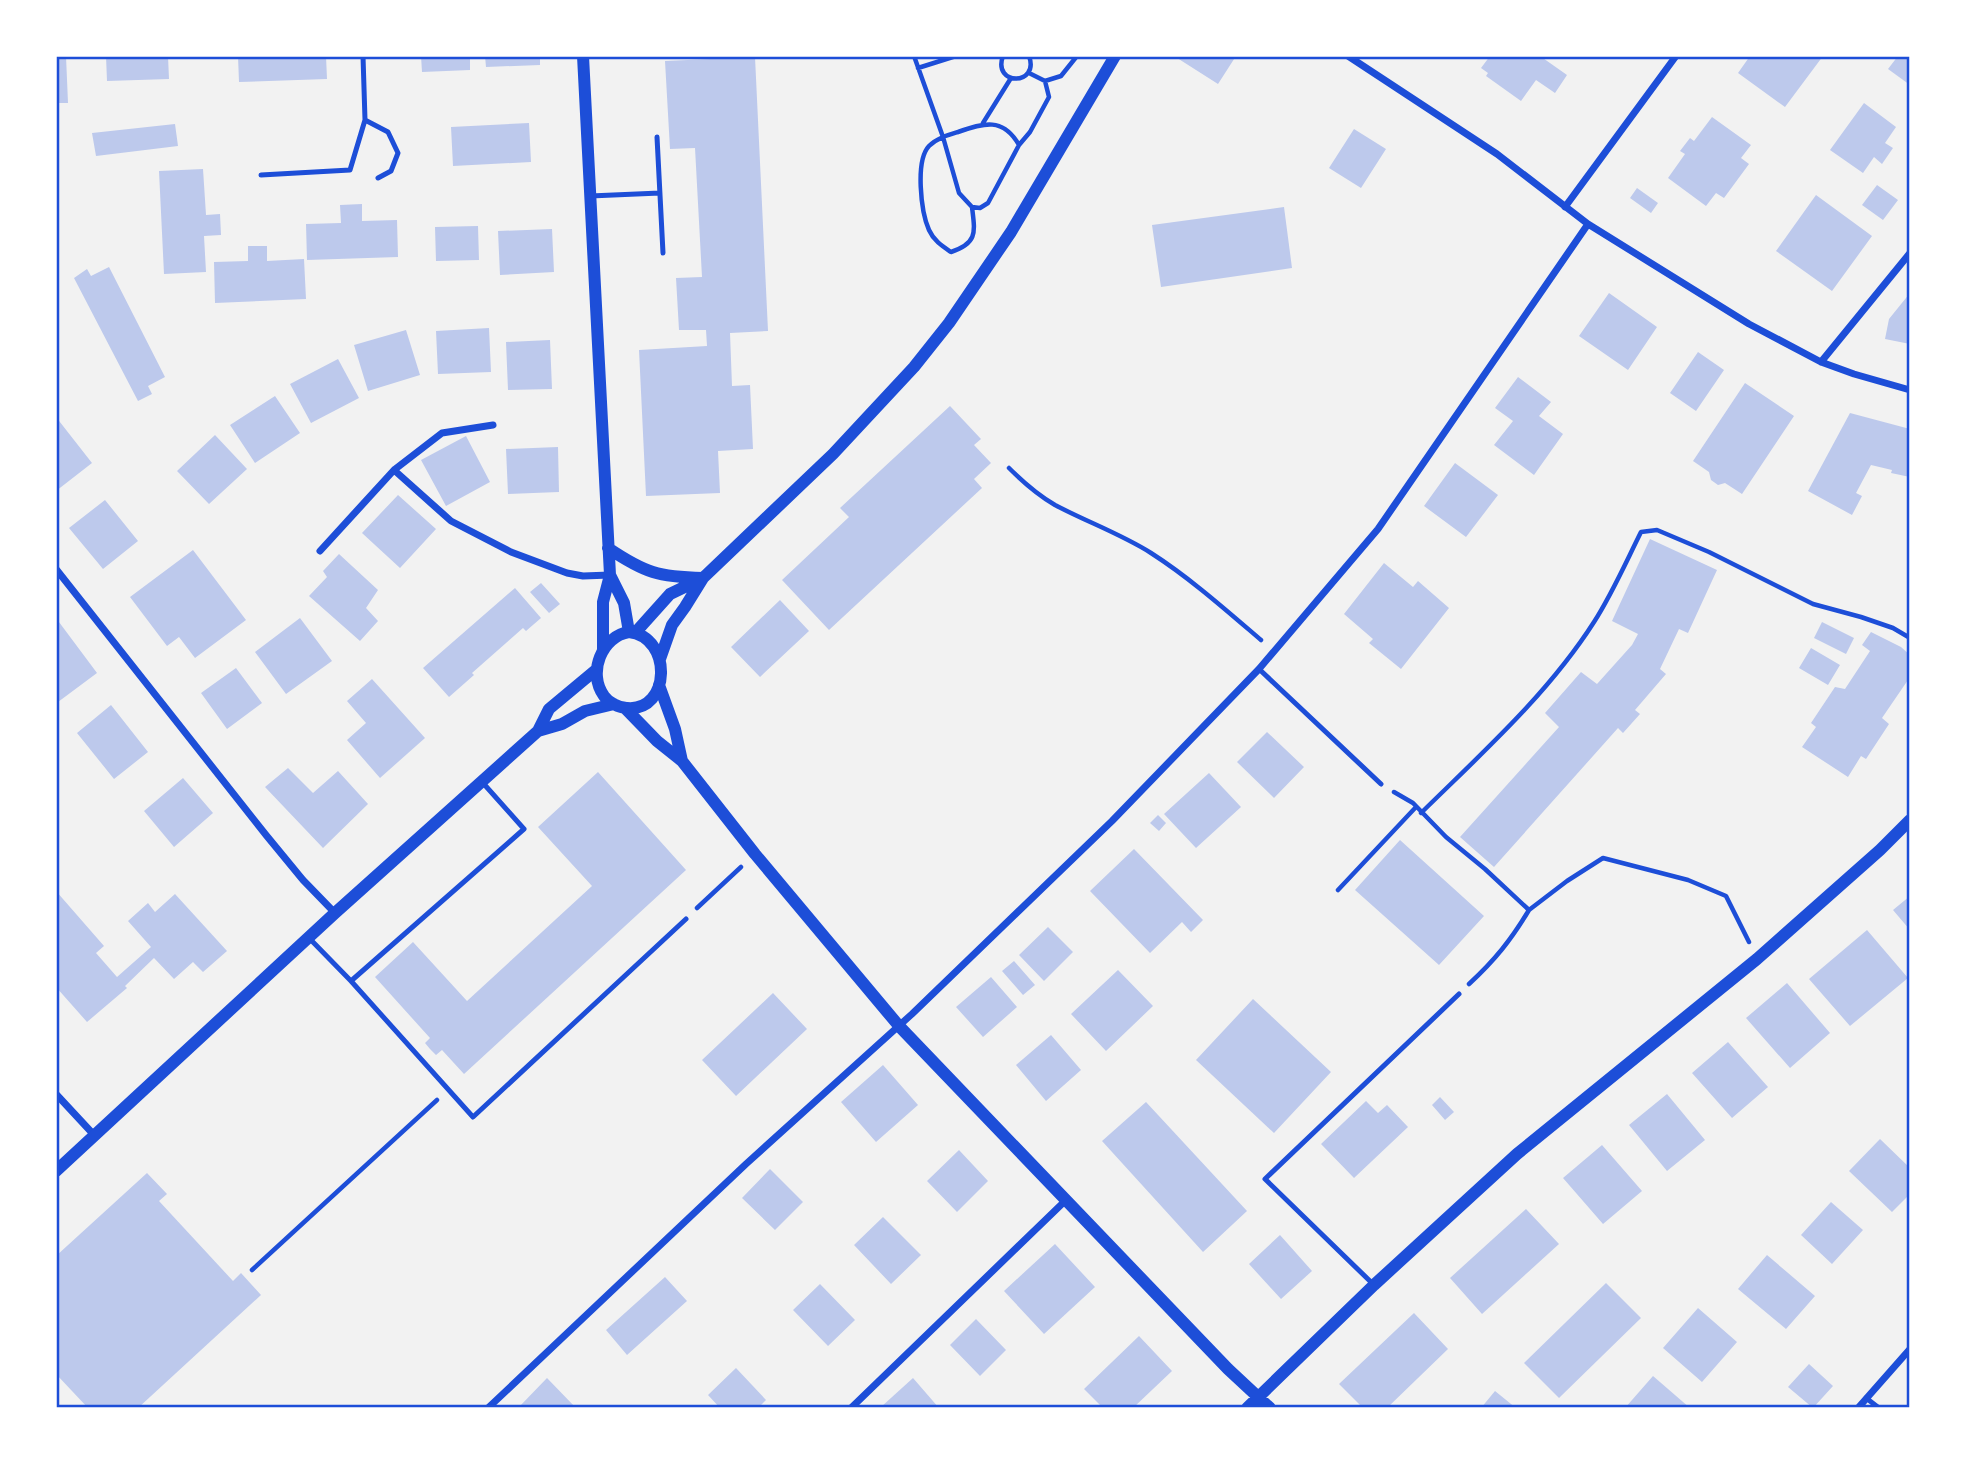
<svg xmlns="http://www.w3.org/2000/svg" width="1966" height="1464" viewBox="0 0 1966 1464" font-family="'Nunito Sans',sans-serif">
	<rect width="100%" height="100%" fill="#f2f2f2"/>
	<!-- building -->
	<path fill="#bdc9ec" d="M56,56H66L68,103H56Z
		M106,56H168L169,79L107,81Z
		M238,56H326L327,79L239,82Z
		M421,56H470V70L422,72Z
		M485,56H540V65L486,67Z
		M1174,56H1236L1218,84Z
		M1490,56H1540L1567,75L1555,93L1536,80L1521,101L1486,76L1488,73L1481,68Z
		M1750,56H1823L1785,107L1738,73Z
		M1898,56H1910V85L1888,69Z
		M755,57L768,331L730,333L732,386L750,385L753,449L718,451L720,493L646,496L639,350L707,346L706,330H679L676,278L702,277L695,148L670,149L665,61Z
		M1864,103L1896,127L1885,143L1893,148L1882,164L1874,157L1863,173L1830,150Z
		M1712,117L1751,145L1741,158L1749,164L1724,198L1716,193L1706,206L1668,178L1685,154L1680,151L1690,138L1694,141Z
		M529,123L531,162L453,166L451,127Z
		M175,124L178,146L96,156L92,133Z
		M1354,129L1386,149L1361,188L1329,168Z
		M203,169L206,215L220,214L221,235L204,236L206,272L164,274L159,171Z
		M1877,185L1898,200L1883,220L1862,205Z
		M1637,188L1658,203L1651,213L1630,198Z
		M1816,195L1872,236L1832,291L1776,251Z
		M362,204V221L397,220L398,257L307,260L306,224L341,223L340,205Z
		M1284,207L1292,268L1161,287L1152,225Z
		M478,226L479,260L436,261L435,227Z
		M552,229L554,272L500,275L498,231Z
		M248,246H267V261L304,259L306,299L215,303L214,262L248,261Z
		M109,267L165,377L148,386L152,394L138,401L74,278L87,269L91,276Z
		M1609,293L1657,327L1628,370L1579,336Z
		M1910,293V344L1885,339L1889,319Z
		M489,328L491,372L438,374L436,331Z
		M406,330L420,375L368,391L354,345Z
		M550,340L552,389L508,390L506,342Z
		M1698,352L1724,370L1696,411L1670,393Z
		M338,359L359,398L311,423L290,384Z
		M1518,377L1551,402L1539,416L1563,434L1534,475L1494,445L1513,421L1495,408Z
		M1745,383L1794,416L1742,494L1725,483L1718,485L1711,480L1709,472L1693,461Z
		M275,396L300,433L255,463L230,425Z
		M950,406L981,439L974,445L991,463L974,479L982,488L829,630L782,580L849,517L840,508Z
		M1850,413L1910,429V477L1891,473L1892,470L1871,465L1856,493L1862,496L1852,515L1808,491Z
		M56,417L92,463L56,491Z
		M215,435L247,469L209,504L177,471Z
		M466,436L490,482L446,506L421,460Z
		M558,447L559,492L508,494L506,449Z
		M1455,463L1498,495L1466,537L1424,506Z
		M398,495L436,529L400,568L362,533Z
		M105,500L138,541L103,569L69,528Z
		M1650,539L1717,570L1688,633L1679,629L1660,669L1666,674L1635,710L1640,714L1623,733L1618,728L1494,867L1460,837L1559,727L1545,713L1581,672L1597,684L1632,645L1638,634L1612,621Z
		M193,550L246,620L195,658L179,637L167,646L130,597Z
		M339,554L378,590L366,608L378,621L360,641L309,596L327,577L323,571Z
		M1384,563L1413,587L1418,581L1449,608L1401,669L1369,643L1373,639L1344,614Z
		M541,583L560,604L549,613L530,592Z
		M515,588L541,618L526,631L523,628L472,673L474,675L449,697L423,668Z
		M780,600L809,631L760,677L731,647Z
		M56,618L97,673L58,702L56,698Z
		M300,618L332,661L286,694L255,652Z
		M1822,622L1854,638L1846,654L1814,638Z
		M1871,632L1901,647L1910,655V677L1882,718L1889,724L1866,759L1861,756L1848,777L1802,747L1816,727L1811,723L1835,687L1845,689L1870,651L1862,645Z
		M1811,648L1840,665L1828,685L1799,668Z
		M236,668L262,703L227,729L201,693Z
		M372,679L425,738L380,778L347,740L366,723L347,701Z
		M111,705L148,752L114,779L77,733Z
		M1267,732L1304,767L1274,798L1237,762Z
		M288,768L313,793L338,771L368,804L323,848L265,787Z
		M598,772L686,870L464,1074L442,1050L436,1055L430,1049L425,1043L430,1038L375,977L413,942L467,1001L592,886L538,827Z
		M1209,773L1241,807L1196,848L1164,814Z
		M183,778L213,813L174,847L144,811Z
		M1158,815L1166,823L1159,831L1150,823Z
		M1400,840L1484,916L1439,965L1355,890Z
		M1134,849L1203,920L1191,932L1182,922L1150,953L1090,891Z
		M56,891L104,946L96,953L117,977L151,947L128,921L148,903L155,912L175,894L227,951L203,972L193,962L174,979L154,958L125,986L127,988L87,1022L56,987Z
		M1910,896V930L1893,910Z
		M1048,927L1073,952L1044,981L1019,955Z
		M1867,930L1908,978L1850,1026L1809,979Z
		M1014,961L1035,985L1023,995L1002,971Z
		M1118,970L1153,1006L1106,1051L1071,1014Z
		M991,977L1017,1007L983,1037L956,1007Z
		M1787,983L1830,1033L1790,1068L1746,1018Z
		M773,993L807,1029L736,1096L702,1060Z
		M1253,999L1331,1072L1274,1133L1196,1060Z
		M1051,1035L1081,1070L1046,1101L1016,1065Z
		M1728,1042L1768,1087L1732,1118L1692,1073Z
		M883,1065L918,1105L876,1142L841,1102Z
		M1667,1094L1705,1140L1667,1171L1629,1125Z
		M1440,1097L1454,1112L1445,1120L1432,1105Z
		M1366,1101L1378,1113L1387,1105L1408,1127L1354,1178L1321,1144Z
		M1146,1102L1247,1211L1203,1252L1102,1141Z
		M1880,1139L1910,1168V1194L1892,1212L1849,1171Z
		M1602,1145L1642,1191L1603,1224L1563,1178Z
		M959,1150L988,1181L957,1212L927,1181Z
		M770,1169L803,1202L775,1230L742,1198Z
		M147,1173L167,1194L159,1201L233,1281L241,1273L261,1295L138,1408H88L56,1374V1256Z
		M1831,1202L1863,1230L1832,1264L1801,1235Z
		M1526,1209L1559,1244L1482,1314L1450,1278Z
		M883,1217L921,1255L891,1284L854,1245Z
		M1280,1235L1312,1271L1281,1299L1249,1264Z
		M1055,1244L1095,1287L1044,1334L1004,1291Z
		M1767,1255L1815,1296L1786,1329L1738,1289Z
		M665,1277L687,1301L627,1355L606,1330Z
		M1606,1283L1641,1318L1559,1398L1524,1363Z
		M820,1284L855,1320L828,1346L793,1310Z
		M1698,1308L1737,1342L1702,1382L1663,1348Z
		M1414,1313L1448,1349L1387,1408H1363L1339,1384Z
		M976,1319L1006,1350L980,1376L950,1345Z
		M1139,1336L1172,1371L1133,1408H1103L1084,1389Z
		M1809,1364L1833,1386L1813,1408L1788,1387Z
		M736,1368L766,1400L758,1408H720L708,1395Z
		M1653,1376L1690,1408H1625Z
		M547,1378L576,1408H520L519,1407Z
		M913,1378L939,1408H882L881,1407Z
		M1495,1391L1516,1408H1481Z"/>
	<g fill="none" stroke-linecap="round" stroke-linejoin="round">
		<!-- path -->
		<path stroke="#1d4ed8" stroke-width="4.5" d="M914,56L943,137L959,193L972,207L980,208L988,203L1019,145C1003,117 984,123 958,132C948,135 937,138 929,146C915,161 921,212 929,230C934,241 942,246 951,252C978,243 975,232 972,207
			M1003,56C992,86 1040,86 1029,56
			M918,68L956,56
			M1029,73L1045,81
			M983,123L1011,78
			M1019,145L1030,132L1049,97L1045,81L1061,76L1077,56
			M1009,468C1023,482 1038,495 1055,505C1087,522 1121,534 1151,553C1190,578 1226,610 1261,640
			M1394,792L1413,803L1446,837L1485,869L1529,910L1567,881L1603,858L1688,880L1726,896L1749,942
			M1421,813C1482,753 1548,694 1594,622C1612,594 1626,562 1641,532L1657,530L1709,552L1813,604L1861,617L1893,628L1910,638
			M1338,890L1416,807
			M697,908L741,867
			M1469,984C1495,960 1511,940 1529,910
			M252,1270L437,1100"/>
		<!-- service -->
		<path stroke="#1d4ed8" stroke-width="5" d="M365,120L388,132L398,153L391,171L378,178
			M657,137L663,253
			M261,175L350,170L365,120L363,56
			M590,196L660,193
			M1259,669L1381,784
			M309,938L351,981L473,1117L686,919
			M351,981L524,829L483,783
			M1374,1285L1265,1179L1459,994
			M1866,1398L1879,1408"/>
		<!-- minor -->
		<path stroke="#1d4ed8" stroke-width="7" d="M1348,56L1497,154L1588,224L1749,324L1821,362L1854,374L1910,390
			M1565,207L1676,56
			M1821,362L1910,253
			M394,470L451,521L511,552L567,573L583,576L610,575
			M320,551L394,470L442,433L493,425
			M56,569L266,835L303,880L335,913
			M56,1094L95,1136
			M488,1408L746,1164L912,1014L1112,821L1259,669L1378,529L1588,224
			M851,1408L1065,1201
			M1858,1408L1910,1349"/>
		<!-- tertiary -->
		<path stroke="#1d4ed8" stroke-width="12" d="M583,56L610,575L603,602V651
			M608,548C645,573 659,577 703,578
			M610,575L624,603L629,632
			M629,632C673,637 671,712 627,708C619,708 608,702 604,696C587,673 602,636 629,632Z
			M635,633L670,594L699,580
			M660,659L672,625L685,607L703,578L833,454L914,367L949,323L1011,232L1115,56
			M659,685L675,729L682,761
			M625,708L657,741L682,761L755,854L899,1026L1228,1369L1270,1408
			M538,731L562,724L585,711L614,704
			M56,1171L335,913L538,731L549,709L597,669
			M1247,1408L1374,1285L1517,1154L1757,959L1880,850L1910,820"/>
	</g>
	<!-- border -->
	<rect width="1966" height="1464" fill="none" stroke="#ffffff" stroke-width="116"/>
	<rect x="58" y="58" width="1850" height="1348" fill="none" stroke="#1d4ed8" stroke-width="2.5"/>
</svg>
